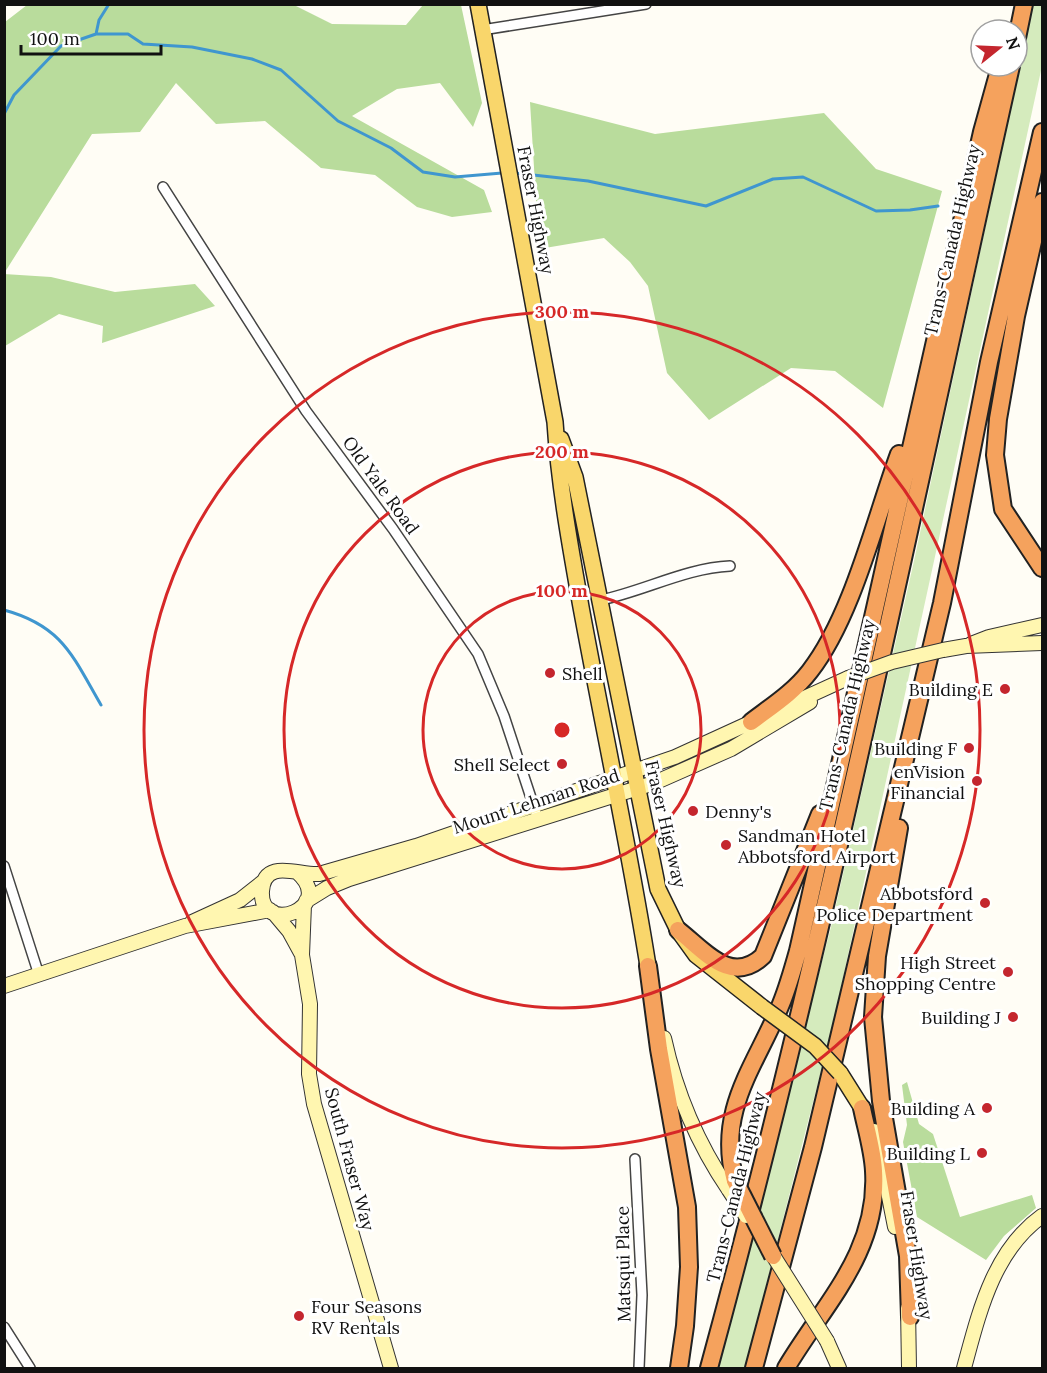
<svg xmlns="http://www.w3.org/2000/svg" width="1047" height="1373" viewBox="0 0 1047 1373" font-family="Lora,serif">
	<rect width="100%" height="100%" fill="#fffdf5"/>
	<!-- green -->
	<path fill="#d5ebbd" d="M1033,5H1042V66L833,1024L745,1368H716L831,927L914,561Z"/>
	<!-- forest -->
	<path fill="#b9dc9c" d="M27,5H294L332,24L406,25L423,5H461L482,103L473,127L440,83L397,89L352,116L484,190L492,212L452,217L417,207L375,175L321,168L265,121L216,124L176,83L140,132L92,134L5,272V22Z
		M530,102L655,134L824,113L876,169L942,191L883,408L835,371L791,368L709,420L667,373L648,286L630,262L604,238L539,249Z
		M4,274L51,277L115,292L195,284L215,306L102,343L103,326L59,314L5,346Z
		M907,1082L919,1124L933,1134L960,1217L1032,1195L1036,1208L1004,1236L986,1260L917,1217L903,1142L907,1125L902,1085Z"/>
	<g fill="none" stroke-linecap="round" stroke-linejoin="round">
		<!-- stream -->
		<path stroke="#3f96cf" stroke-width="3" d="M96,34L99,20L109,4
			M4,114L14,95L61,46L96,34H128L143,44L192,47L252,59L281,70L338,121L391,148L423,172L455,177L502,173
			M515,173L588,181L706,206L773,179L803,177L876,211L910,210L938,206
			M4,610C63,626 73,657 101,705"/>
		<!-- street casing -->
		<g stroke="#444" stroke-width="12">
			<path id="street" d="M482,30L646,4
				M163,187L306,411L393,529L478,654L504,716L538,819
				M601,600C644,591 686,568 730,566
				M4,866L39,975
				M635,1159L642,1295L639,1368
				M4,1327L30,1368"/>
		</g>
		<!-- secondary casing -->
		<g stroke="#333" stroke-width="16">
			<path id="secondary" d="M971,644L989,637L1042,625
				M943,650L966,646L1042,643
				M297,872C338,908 259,937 262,891C264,857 300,876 319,874L416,846L675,757L848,678
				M306,901L327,888L349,879L654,783L731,749L810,702
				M304,905L302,955L310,1004L309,1074L314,1104L391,1368
				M273,912L289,931L301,953
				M192,922L240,900L264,881
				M4,986L185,926L270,910
				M664,1038C676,1093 697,1143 729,1190
				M874,1131L880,1151L895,1227
				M908,1308L909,1368
				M827,1341L839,1368
				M964,1368C979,1313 993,1251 1042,1216"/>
		</g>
		<!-- primary casing -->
		<g stroke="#222" stroke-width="18">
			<path id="primary" d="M478,4L555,422C559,485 570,545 581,607C603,727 629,846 648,966
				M561,439L575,477L658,889L678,930L696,955L762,1007
				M840,1073L862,1108"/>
		</g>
		<!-- highway casing -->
		<g stroke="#222" stroke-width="20">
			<path id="highway" d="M1017,38L1024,4
				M1042,202L1016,316L998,419L995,455L1003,509L1042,568
				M751,722C772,706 794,692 810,671C852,617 875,520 899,454
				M899,828L877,956L873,1017L881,1101L908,1256L910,1317
				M678,930C705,951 731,986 763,956L820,814
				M648,966L659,1049L687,1207L689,1267L685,1326L679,1368
				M735,1181C716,1109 756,1066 781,1004C788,987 793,969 798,951L982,132L1000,67
				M709,1368C826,939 914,501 1011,66
				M754,1368L813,1147L942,603L989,362L1042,132
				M786,1368C824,1304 879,1252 874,1171C873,1150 866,1128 862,1108"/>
		</g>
		<!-- street -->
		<use href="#street" stroke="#fff" stroke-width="9"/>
		<!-- secondary -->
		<use href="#secondary" stroke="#fff6b0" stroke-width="14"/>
		<!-- primary -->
		<use href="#primary" stroke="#f9d66b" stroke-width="15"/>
		<!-- highway -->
		<use href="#highway" stroke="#f5a25d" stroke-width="16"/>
		<!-- secondary-bridge casing -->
		<g stroke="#333" stroke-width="16" stroke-linecap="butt">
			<path id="secondary-bridge" d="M848,678L892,662L943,650
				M729,1190L746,1216
				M769,1249L827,1341"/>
		</g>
		<!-- primary-bridge casing -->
		<g stroke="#222" stroke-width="18" stroke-linecap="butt">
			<path id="primary-bridge" d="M762,1007L815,1046L840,1073"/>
		</g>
		<!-- highway-bridge casing -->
		<g stroke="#222" stroke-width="20" stroke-linecap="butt">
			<path id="highway-bridge" d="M735,1181L773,1256"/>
		</g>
		<!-- secondary-bridge -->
		<use href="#secondary-bridge" stroke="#fff6b0" stroke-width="14"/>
		<!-- primary-bridge -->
		<use href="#primary-bridge" stroke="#f9d66b" stroke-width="15"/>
		<!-- highway-bridge -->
		<use href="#highway-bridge" stroke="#f5a25d" stroke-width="16"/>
	</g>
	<!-- distance rings -->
	<g fill="none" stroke="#d62828" stroke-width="3">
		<circle cx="562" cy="730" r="139"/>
		<circle cx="562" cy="730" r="278"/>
		<circle cx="562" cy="730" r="418"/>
	</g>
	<!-- markers -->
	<g fill="#c4262e" stroke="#fff" stroke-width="2">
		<circle cx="550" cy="673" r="6"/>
		<circle cx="1005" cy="689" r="6"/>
		<circle cx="969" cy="748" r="6"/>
		<circle cx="562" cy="764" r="6"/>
		<circle cx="977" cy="781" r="6"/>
		<circle cx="693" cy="811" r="6"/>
		<circle cx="726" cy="845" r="6"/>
		<circle cx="985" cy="903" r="6"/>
		<circle cx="1008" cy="972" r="6"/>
		<circle cx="1013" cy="1017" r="6"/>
		<circle cx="987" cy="1108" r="6"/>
		<circle cx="982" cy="1153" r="6"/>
		<circle cx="299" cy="1316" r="6"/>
	</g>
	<g text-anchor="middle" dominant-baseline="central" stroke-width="6" stroke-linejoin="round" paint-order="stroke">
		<!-- street labels -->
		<g font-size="18" fill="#111" stroke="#fff">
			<text transform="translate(536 210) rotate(79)">Fraser Highway</text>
			<text transform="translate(952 240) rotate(-77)">Trans-Canada Highway</text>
			<text transform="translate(381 485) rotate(54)">Old Yale Road</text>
			<text transform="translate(847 715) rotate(-77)">Trans-Canada Highway</text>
			<text transform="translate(536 801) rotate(-18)">Mount Lehman Road</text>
			<text transform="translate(666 824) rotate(77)">Fraser Highway</text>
			<text transform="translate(350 1159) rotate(75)">South Fraser Way</text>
			<text transform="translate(736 1187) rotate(-76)">Trans-Canada Highway</text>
			<text transform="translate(917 1255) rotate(81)">Fraser Highway</text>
			<text transform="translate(623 1264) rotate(-91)">Matsqui Place</text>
		</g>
		<!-- poi labels -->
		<g font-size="18" fill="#111" stroke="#fff" text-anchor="end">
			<text x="562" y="673" text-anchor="start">Shell</text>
			<text x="993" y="689">Building E</text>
			<text x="957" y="748">Building F</text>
			<text x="550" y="764">Shell Select</text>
			<text x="965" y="771">enVision<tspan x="965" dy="21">Financial</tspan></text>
			<text x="705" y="811" text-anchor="start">Denny's</text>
			<text x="738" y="835" text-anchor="start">Sandman Hotel<tspan x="738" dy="21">Abbotsford Airport</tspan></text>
			<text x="973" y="893">Abbotsford<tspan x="973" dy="21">Police Department</tspan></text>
			<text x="996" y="962">High Street<tspan x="996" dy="21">Shopping Centre</tspan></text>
			<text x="1001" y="1017">Building J</text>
			<text x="975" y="1108">Building A</text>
			<text x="970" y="1153">Building L</text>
			<text x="311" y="1306" text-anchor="start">Four Seasons<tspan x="311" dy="21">RV Rentals</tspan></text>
		</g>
	</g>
	<circle cx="562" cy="730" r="9" fill="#d62828" stroke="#fff" stroke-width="3"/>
	<g font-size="18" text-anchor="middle" font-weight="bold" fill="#d62828" stroke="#fff" stroke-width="6" stroke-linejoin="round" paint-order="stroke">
		<text x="562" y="318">300 m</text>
		<text x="562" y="458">200 m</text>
		<text x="562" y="597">100 m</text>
	</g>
	<!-- border -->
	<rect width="1047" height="1373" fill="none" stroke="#111111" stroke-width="12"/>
	<!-- north arrow -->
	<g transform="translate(999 48) rotate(72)"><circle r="28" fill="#ffffff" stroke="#a0a0a0" stroke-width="1.5"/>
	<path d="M0-4.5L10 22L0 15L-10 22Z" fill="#c4262e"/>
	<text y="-9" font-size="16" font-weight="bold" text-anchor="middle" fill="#111111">N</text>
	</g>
	<!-- scale -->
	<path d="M21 45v9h140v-9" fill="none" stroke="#111111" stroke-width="3"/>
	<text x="30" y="45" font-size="18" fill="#111111" stroke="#ffffff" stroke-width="4.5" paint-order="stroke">100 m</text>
</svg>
